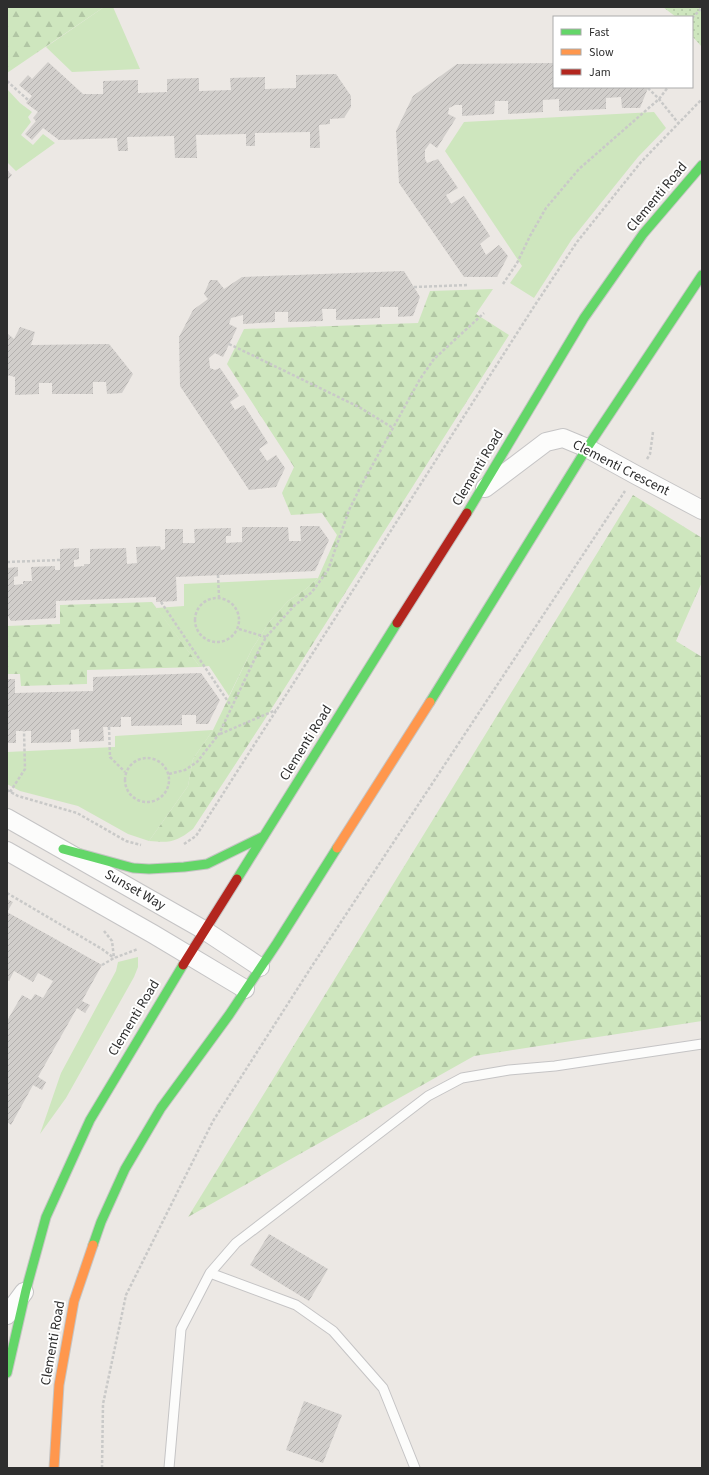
<svg xmlns="http://www.w3.org/2000/svg" width="709" height="1475" viewBox="0 0 709 1475" font-family="'Source Sans 3',sans-serif">
	<defs>
		<pattern id="forest-firs" width="22" height="20" patternUnits="userSpaceOnUse"><rect width="22" height="20" fill="#cee6be"/><path d="M5 1l3.5 6h-7zM16 11l3.5 6h-7z" fill="#b1c6a4"/></pattern>
		<pattern id="park-dots" width="8" height="8" patternUnits="userSpaceOnUse"><rect width="8" height="8" fill="#cee6be"/><path d="M2 2h.1M6 6h.1" fill="none" stroke="#b1c6a4" stroke-width="1.8" stroke-linecap="round"/></pattern>
		<pattern id="building-hatch" width="6" height="6" patternUnits="userSpaceOnUse"><rect width="6" height="6" fill="#d1cecb"/><path d="M-1 1l2-2M0 6l6-6M5 7l2-2" fill="none" stroke="#b4b1af"/></pattern>
	</defs>
	<rect width="100%" height="100%" fill="#ece8e4"/>
	<!-- grass -->
	<path fill="#cee6be" d="M104,7H113L140,69L72,72L46,47Z
		M7,89L20,103L32,112L28,117L31,122L21,135L33,145L43,134L55,143L16,171L7,162Z
		M654,112L666,128L638,157L572,239L534,298L510,283L522,266L445,151L464,122Z
		M318,578L306,589L288,601L270,621L252,649L229,696L209,666L200,667L156,608L184,606V584Z
		M213,730L193,759L188,786L149,841L128,834L78,806L20,791L7,784V752L115,747V736Z
		M138,957V967L134,977L66,1098L40,1134L61,1073L116,971L118,962Z"/>
	<!-- forest -->
	<path fill="url(#forest-firs)" d="M7,7H104L7,73Z
		M493,289L476,314L509,335L265,719L193,829C176,842 171,843 149,841L188,786L193,759L213,730L252,649L270,621L288,601L306,589L318,578L337,535L322,513L291,515L282,493L294,467L227,364L244,329L418,323L430,291Z
		M633,495L702,538V582L676,641L702,657V1021L474,1056L188,1217Z
		M152,602L200,667L87,670V684L21,686L20,674H7V626L60,624V605Z"/>
	<!-- park -->
	<path fill="url(#park-dots)" d="M663,7H702V47L692,36V17H676Z"/>
	<!-- building -->
	<path fill="url(#building-hatch)" d="M48,62L83,94H103V81L138,80V93L167,92V79L199,78V91L231,90L230,78L265,77V89L296,88V75L336,74L351,96V107L344,118L330,119V124L319,125L320,148H310V132L255,133V146H246V134L196,135L197,158H175L174,136L127,137L128,151H118L117,138L59,140L43,128L32,140L25,134L36,121L33,118L38,112L26,103L32,96L19,85L28,75L32,79Z
		M554,63V87H647L648,88L640,108H622L621,97L606,98V109L559,111V99L543,100V112L508,114V101H495L494,114L462,116V105H455L449,108L448,114L456,118L437,148L430,143L425,150V159L427,163L438,159L458,188L446,195L451,204L464,196L490,236L480,244L486,255L499,245L508,256L497,277H464L399,183L396,131L413,96L457,64Z
		M7,170L12,175L7,181Z
		M404,271L420,297L413,316L398,317V307H380V318L336,320V309H322L323,321L288,322V312H275V322L243,324V315L231,318L229,324L237,328L223,357L215,353L209,358L210,368L215,370L220,368L239,396L230,402L235,410L244,405L268,443L259,449L267,461L276,455L285,468L276,487L249,490L180,386L179,337L193,310L208,299L204,294L210,280H217L224,289L242,277Z
		M20,327L35,332L31,345L109,344L133,374L122,393L107,394L106,382H93V394H52V383H39V394L15,395V377L7,375V333L14,339Z
		M300,526H319L329,540L315,571L176,577L177,601L156,602V597L56,601V618L11,621L7,614V568L18,567V576L14,577V585L23,584V581H32L31,567L55,566V570H60V549L79,548V559L74,560V567L84,566V564H90V549L126,548L127,564L137,563L136,547L160,546L161,550L165,549V529H183V543H195L194,529L231,528V536H226V543L242,542V527H288L289,541H301Z
		M201,673L220,700L208,724H196V715H182V725L131,726V717H121V727H103L104,741L79,742V729L71,730V742L31,743V731H16V743H7V679H15V693L93,691V677Z
		M7,899L13,902L7,912L102,965L82,1001L90,1005L85,1013L77,1008L38,1077L46,1082L42,1090L33,1085L11,1125L7,1122V1021L22,995L31,1000L35,994L43,998L53,981L38,973L33,982L14,971L9,981L7,980Z
		M269,1234L328,1269L309,1301L250,1265Z
		M304,1401L342,1415L323,1463L286,1450Z"/>
	<g fill="none" stroke-linecap="round" stroke-linejoin="round">
		<!-- lane casing -->
		<g stroke="#c5c4c5" stroke-width="11">
			<path id="lane" d="M210,1273L296,1305L333,1331L383,1388L415,1468
				M169,1468L181,1329L210,1273L236,1243L428,1096L462,1078L509,1070L555,1066L702,1044"/>
		</g>
		<!-- street casing -->
		<g stroke="#c5c4c5" stroke-width="20">
			<path id="street" d="M485,488L546,442L563,438L587,448L636,475L702,510
				M7,818L204,930L260,967
				M7,851L153,934L245,989
				M7,1315L24,1292"/>
		</g>
		<!-- fast casing -->
		<g stroke="#c6c5c4" stroke-width="11">
			<path id="fast" d="M467,513L584,318L643,234L702,165
				M430,702L587,448L702,275
				M63,849L133,868L149,869L184,867L207,864L264,836
				M237,879L397,623
				M93,1245L101,1222L125,1169L161,1108L229,1015L277,943L337,848
				M7,1373L26,1290L46,1217L90,1120L183,965"/>
		</g>
		<!-- slow casing -->
		<g stroke="#c6c5c4" stroke-width="11">
			<path id="slow" d="M337,848L430,702
				M54,1468L59,1385L74,1301L93,1245"/>
		</g>
		<!-- jam casing -->
		<g stroke="#c6c5c4" stroke-width="11">
			<path id="jam" d="M397,623L467,513
				M183,965L237,879"/>
		</g>
		<!-- path -->
		<path stroke="#c9c9c8" stroke-width="2.5" stroke-dasharray="3 2" stroke-linecap="butt" d="M692,18L700,10L701,7
			M7,81L28,100
			M648,88L659,99L679,124
			M503,284L517,263L530,236L546,208L579,169L659,99L668,87
			M414,287L469,285
			M229,344L359,407L393,428
			M647,459L650,454L653,432
			M7,562L60,560
			M218,575L219,597
			M195 620a22 22 0 1 1 44 0a22 22 0 1 1-44 0Z
			M161,602L231,706
			M239,629L266,637
			M109,727L110,757L125,772
			M220,734L276,710
			M125 780a22 22 0 1 1 44 0a22 22 0 1 1-44 0Z
			M169,774L185,770L197,762L219,734L257,654L266,637L294,606L312,592L328,570L349,510L362,484L420,379L434,359L484,313
			M7,790L18,796L77,813L126,841L141,845
			M10,792L25,769L24,731
			M184,844L196,836L535,305L577,242L641,162L702,99
			M7,893L102,949L114,958
			M104,931L112,941L114,958
			M102,965L114,958L138,949
			M102,1468L103,1404L126,1295L213,1121L312,966L625,491"/>
		<!-- lane -->
		<use href="#lane" stroke="#fcfcfb" stroke-width="9"/>
		<!-- street -->
		<use href="#street" stroke="#fcfcfb" stroke-width="18"/>
		<!-- fast -->
		<use href="#fast" stroke="#63d668" stroke-width="9"/>
		<!-- slow -->
		<use href="#slow" stroke="#ff974d" stroke-width="9"/>
		<!-- jam -->
		<use href="#jam" stroke="#b3261e" stroke-width="9"/>
	</g>
	<g text-anchor="middle" dominant-baseline="central" stroke-width="4" stroke-linejoin="round" paint-order="stroke">
		<!-- street labels -->
		<g font-size="14" fill="#2e2e2e" stroke="#fff">
			<text transform="translate(657 197) rotate(-50)">Clementi Road</text>
			<text transform="translate(478 468) rotate(-59)">Clementi Road</text>
			<text transform="translate(621 468) rotate(27)">Clementi Crescent</text>
			<text transform="translate(306 743) rotate(-58)">Clementi Road</text>
			<text transform="translate(135 890) rotate(30)">Sunset Way</text>
			<text transform="translate(134 1018) rotate(-59)">Clementi Road</text>
			<text transform="translate(53 1343) rotate(-80)">Clementi Road</text>
		</g>
	</g>
	<!-- border -->
	<rect width="709" height="1475" fill="none" stroke="#2e2e2e" stroke-width="16"/>
	<!-- legend -->
	<rect x="553" y="16" width="140" height="72" fill="#ffffff" stroke="#ababab"/>
	<rect x="561" y="29" width="20" height="6" fill="#63d668" stroke="#ababab"/>
	<text x="589" y="36" font-size="12" fill="#2e2e2e">Fast</text>
	<rect x="561" y="49" width="20" height="6" fill="#ff974d" stroke="#ababab"/>
	<text x="589" y="56" font-size="12" fill="#2e2e2e">Slow</text>
	<rect x="561" y="69" width="20" height="6" fill="#b3261e" stroke="#ababab"/>
	<text x="589" y="76" font-size="12" fill="#2e2e2e">Jam</text>
</svg>
